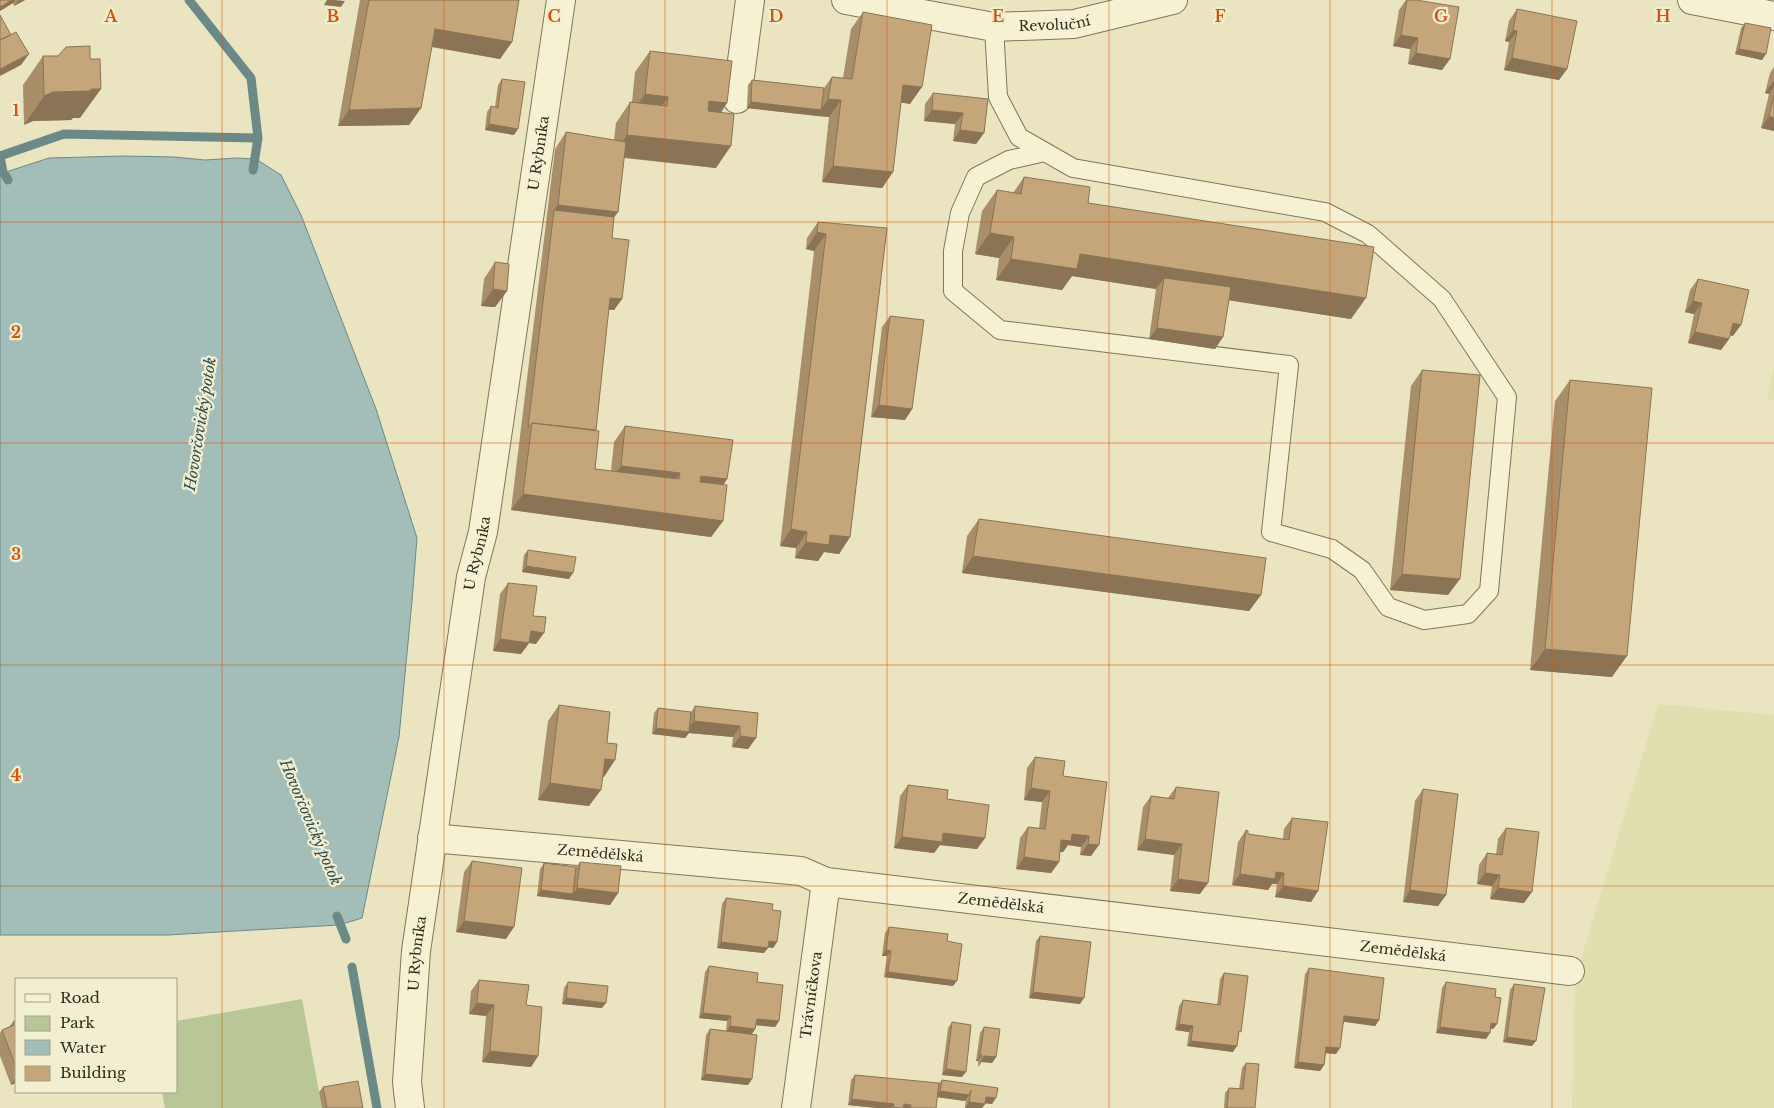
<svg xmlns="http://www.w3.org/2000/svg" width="1774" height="1108" viewBox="0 0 1774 1108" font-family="'Libre Baskerville',serif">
	<rect width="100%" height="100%" fill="#eae4c1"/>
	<!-- farmland -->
	<path fill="#dfdfaf" d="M1774,367V400L1767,399Z
		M1658,704L1774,715V1108H1572L1575,979Z"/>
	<!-- green -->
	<path fill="#b9c796" d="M302,999L322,1108H165L162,1092H176V1021Z"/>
	<!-- water -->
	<path fill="#a3bdb9" stroke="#6b8a87" d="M123,156L174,157L205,160L236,158L256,159L281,175L301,215L376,409L417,538L412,601L399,737L362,918L339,925L168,935H0V174L49,158Z"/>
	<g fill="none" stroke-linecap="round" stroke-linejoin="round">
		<!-- stream -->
		<path stroke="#6b8a87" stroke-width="9" d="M189,0L251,78L258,138L253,170
			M0,156L64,134L258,138
			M0,157L3,172L8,180
			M337,916L346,939
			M352,967L377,1108"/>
		<!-- lane casing -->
		<g stroke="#82765a" stroke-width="20">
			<path id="lane" d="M994,27L998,97L1019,137L1073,168L1325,212L1368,234L1442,299L1507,397L1489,591L1468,614L1424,620L1388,607L1362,570L1332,549L1271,532L1289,365L1000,330L953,291V251L960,213L976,177L1009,160L1045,152"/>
		</g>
		<!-- street casing -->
		<g stroke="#82765a" stroke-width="30">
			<g id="street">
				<path id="s1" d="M846,0L994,27L1074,24L1173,0"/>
				<path d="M1692,0L1774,16"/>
				<path d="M737,99L750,0"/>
				<path id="s2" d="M432,838L801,871L826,882L1570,971"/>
				<path id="s3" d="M410,1108L407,1082L416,951L471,577L483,532L561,0"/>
				<path id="s4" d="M796,1108L826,882"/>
			</g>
		</g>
		<!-- lane -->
		<use href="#lane" stroke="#f6f1d3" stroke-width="18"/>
		<!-- street -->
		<use href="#street" stroke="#f6f1d3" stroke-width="28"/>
	</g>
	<!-- wall -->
	<path fill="#a98f69" d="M0,0H25L14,6L13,3L0,11Z
		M360,0H519L512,42L500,59L431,47L421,108L409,125L338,126Z
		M1406,0H1416L1450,59L1442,70L1408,64L1410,49L1393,46L1399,10Z
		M1517,9L1567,69L1559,80L1504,70L1509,42L1505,41L1509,21Z
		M863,12L910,104L901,102L893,172L882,188L822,182L829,117L747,108L748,85L752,80L824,88L832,77L843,78L851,29Z
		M1745,23L1762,60L1735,54L1741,28Z
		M650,51L727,103L721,113L716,168L624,158L618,212L614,217L612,238L622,299L614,310H608L596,430L595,469L611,471L614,442L625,426L727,479L723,485V521L711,537L511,510L555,149L566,132L614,140L616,123L630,102H632L635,72Z
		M43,56L80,118H73L71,120L33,121L24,125L23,85Z
		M1774,67V131L1761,128L1769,94L1765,93L1770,73Z
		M502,79L514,135L485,130L487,112L491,106L495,107L498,85Z
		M933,93L988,99L984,133L976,144L953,141L955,124L924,121L925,104Z
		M1024,177L1088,203L1351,319L1229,300L1223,337L1215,349L1149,339L1156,289L1072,276L1062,290L996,280L999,258L975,254L982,211L997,190L1013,193Z
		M818,222L887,228L850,537L839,554L824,552L818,561L795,558L796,548L780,546L814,251L806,249L807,238Z
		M495,262L507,291L495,307L481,306L484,279Z
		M1698,279L1733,336L1730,335L1729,339L1721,350L1688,343L1694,314L1685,312L1690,290Z
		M890,316L912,409L905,420L871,417L882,327Z
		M1422,370L1448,595L1390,590L1411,386Z
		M1570,380L1612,677L1530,670L1555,401Z
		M979,519L1261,595L1249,611L962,573L967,536Z
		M528,550L569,579L522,572L524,555Z
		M508,583L533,616L536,644L529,643L521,654L493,651L500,594Z
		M559,705L604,777L602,776L589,806L538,800L548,721Z
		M695,706L758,713L756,738L748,749L732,747L733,737L689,733L685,738L652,734L654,713L658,708L691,712Z
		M1035,757L1063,776L1107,782L1091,856L1080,855L1081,847L1068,845L1063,852H1060L1059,862L1051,873L1016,869L1020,838L1028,827L1039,828L1042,802L1024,800L1027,768Z
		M908,785L947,799L985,838L977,849L940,845L934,853L894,848L900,796Z
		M1176,787L1200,894L1170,891L1174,855L1137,850L1143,807L1151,796L1168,798Z
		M1423,789L1446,895L1438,906L1403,902L1415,801Z
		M1292,818L1318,891L1311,902L1275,897L1277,884H1272L1268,890L1232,885L1238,842L1246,830L1248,834L1283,839L1284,829Z
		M1506,828L1524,903L1490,899L1492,886L1477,884L1479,865L1487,853L1496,855L1498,839Z
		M472,861L506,939L456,932L464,872Z
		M580,862L618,893L610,905L537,896L540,869L544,863L576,867Z
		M726,898L772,910L777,942L773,948L768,947L764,953L717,948L722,904Z
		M889,927L947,941L953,986L884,977L887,956H882L885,933Z
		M1040,936L1080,1004L1029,998L1036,941Z
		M709,966L757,982L779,1021L775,1027L756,1025L755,1029L752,1034V1079L748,1085L701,1080L706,1035L710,1029L726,1031L727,1021L699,1018L705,972Z
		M1309,968L1379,1020L1375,1026L1344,1022L1336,1054L1326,1053L1324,1065L1320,1071L1294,1068L1305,974Z
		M1224,973L1239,1036L1233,1052L1187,1046L1189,1032L1175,1030L1179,1006L1183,1000L1217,1005L1220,979Z
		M479,980L526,1005L538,1056L531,1067L482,1062L486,1016L469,1014L471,991Z
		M568,982L602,1008L562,1004L564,988Z
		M1446,982L1495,997L1497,1024L1493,1029H1491L1486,1039L1436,1033L1442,988Z
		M1514,984L1532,1046L1503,1042L1510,990Z
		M16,1020V1083L11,1085L0,1056V1033L2,1030L9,1027L13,1022Z
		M952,1022L962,1077L942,1075L948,1028Z
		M984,1027L996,1057L992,1063L982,1062L978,1067V1061H976L980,1033Z
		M1246,1063L1255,1108H1224L1225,1093L1229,1088L1239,1089L1242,1068Z
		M855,1075L938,1084L942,1080L998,1088L992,1104L986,1103L982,1108H965L966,1098L965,1101L937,1097L936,1108H877L848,1105L851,1080Z
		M323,1087L363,1108H322L319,1092Z"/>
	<!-- shaded-wall -->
	<path fill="#8a7455" d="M12,0H15L13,3L0,11V7Z
		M19,0H25L14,6Z
		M327,0H335L345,1L341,7L324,5Z
		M435,29L512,42L500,59L423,45Z
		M1513,30L1517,31L1509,42L1505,41Z
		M1401,35L1418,38L1410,49L1393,46Z
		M1739,49L1766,54L1762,60L1735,54Z
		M1416,53L1450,59L1442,70L1408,64Z
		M29,54L21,65L0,76V69Z
		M1512,58L1567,69L1559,80L1504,70Z
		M1773,82H1774V87L1769,94L1765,93Z
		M903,85L922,87L910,104L892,101Z
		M91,89H101L80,118H73L71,120L33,121L24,125L44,96L53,92Z
		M645,94L668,97L653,118L631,115Z
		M828,99L841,100L829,117L817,116Z
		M709,101L727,103L712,124L695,122Z
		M751,102L821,110L817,116L747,108Z
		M421,108L409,125L338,126L349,110Z
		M932,110L963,113L955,124L924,121Z
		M1769,116L1774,118V131L1761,128Z
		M489,124L518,129L514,135L485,130Z
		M960,130L984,133L976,144L953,141Z
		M627,135L731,146L716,168L612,156Z
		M833,166L893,172L882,188L822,182Z
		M558,205L618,212L606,228L554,210Z
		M817,232L826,234L814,251L806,249Z
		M990,233L1014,237L999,258L975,254Z
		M1080,254L1366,298L1351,319L1162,290L1164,278L1156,289L1072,276L1062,290L996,280L1011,259Z
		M493,289L507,291L495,307L481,306Z
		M610,298L622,299L614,310L602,309Z
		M1693,301L1702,303L1694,314L1685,312Z
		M1733,323L1741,325L1733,336L1725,334Z
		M1157,328L1223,337L1215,349L1149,339Z
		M1695,332L1729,339L1721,350L1688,343Z
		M879,405L912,409L905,420L871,417Z
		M621,466L680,473L668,490L609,482Z
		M701,476L727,479L716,496L690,492Z
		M523,494L723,521L711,537L511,510Z
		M791,529L807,532L796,548L780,546Z
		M830,535L850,537L839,554L824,552L818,561L795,558L806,542Z
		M973,556L1261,595L1249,611L962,573Z
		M526,566L573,573L569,579L522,572Z
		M1402,574L1460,579L1448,595L1390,590Z
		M531,631L544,633L536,644L523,642Z
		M500,639L529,643L521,654L493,651Z
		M1545,649L1627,656L1612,677L1530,670Z
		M694,721L740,726L733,737L689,733L685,738L652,734L656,728L686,732Z
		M740,736L756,738L748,749L732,747Z
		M605,759L615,760L604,777L593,775Z
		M550,783L601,790L589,806L538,800Z
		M1031,788L1050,791L1042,802L1024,800Z
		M943,833L985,838L977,849L940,845L934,853L894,848L902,837Z
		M1072,834L1089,836L1081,847L1068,845L1063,852L1054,851L1061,840Z
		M1145,839L1182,844L1174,855L1137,850Z
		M1088,844L1099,845L1091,856L1080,855Z
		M1024,857L1059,862L1051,873L1016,869Z
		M1276,872L1284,873L1277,884H1272L1268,890L1232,885L1240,874Z
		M1485,873L1500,875L1492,886L1477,884Z
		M1178,879L1208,883L1200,894L1170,891Z
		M1283,886L1318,891L1311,902L1275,897Z
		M577,888L618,893L610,905L537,896L541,890L573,894Z
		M1498,888L1532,892L1524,903L1490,899Z
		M1410,890L1446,895L1438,906L1403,902Z
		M464,921L514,927L506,939L456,932Z
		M769,941L777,942L773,948L765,947Z
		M721,942L768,948L764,953L717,948Z
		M886,950L891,951L887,956H882Z
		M888,972L957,981L953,986L884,977Z
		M1033,992L1084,998L1080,1004L1029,998Z
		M566,998L606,1003L602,1008L562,1004Z
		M477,1003L494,1005L486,1016L469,1014Z
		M703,1013L731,1016L727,1021L699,1018Z
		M1344,1016L1379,1020L1375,1026L1340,1021Z
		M757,1019L779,1021L775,1027L753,1025Z
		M1491,1023L1497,1024L1493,1029L1487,1028Z
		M1179,1024L1193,1026L1189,1032L1175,1030Z
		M730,1026L755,1029L751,1035L726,1032Z
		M1440,1027L1490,1033L1486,1039L1436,1033Z
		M1507,1037L1536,1041L1532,1046L1503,1042Z
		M1191,1041L1237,1046L1233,1052L1187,1046Z
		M1326,1047L1340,1048L1336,1054L1322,1053Z
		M490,1051L538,1056L531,1067L482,1062Z
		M980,1055H982L978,1061H976Z
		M984,1056L996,1057L992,1063L982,1062Z
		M1298,1062L1324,1065L1320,1071L1294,1068Z
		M946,1069L966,1072L962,1077L942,1075Z
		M705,1074L752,1079L748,1085L701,1080Z
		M16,1077V1083L11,1085Z
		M940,1091L969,1095L965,1101L936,1097Z
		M986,1097L996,1098L992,1104L982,1103Z
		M852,1099L894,1104L891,1108H877L848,1105Z
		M969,1102L985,1104L982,1108H965Z
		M904,1104L911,1105L909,1108H901Z"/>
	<!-- building -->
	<path fill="#c5a67a" stroke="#8a7455" d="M0,0H12L0,7Z
		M369,0H519L512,42L435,29L421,108L349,110Z
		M1407,0H1416L1459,7L1450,59L1416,53L1418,38L1401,35Z
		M1517,9L1577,21L1567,69L1512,58L1517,31L1513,30Z
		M863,12L932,25L922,87L903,85L893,172L833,166L841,100L828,99L832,77L852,79Z
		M0,15L11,35L0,40Z
		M1745,23L1771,28L1766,54L1739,49Z
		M16,32L29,54L0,69V40Z
		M90,46V59H100L101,89H91V91L53,92L44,96L43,56H58L66,47Z
		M650,51L732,61L727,103L709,101L708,111L734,114L731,146L627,135L630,102L667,106L668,97L645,94Z
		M502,79L525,82L518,129L489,124L491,106L498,108Z
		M752,80L824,88L821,110L751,102Z
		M933,93L988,99L984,133L960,130L963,113L932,110Z
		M1774,95V118L1769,116Z
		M566,132L626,142L618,212L558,205Z
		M1024,177L1090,187L1088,203L1374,247L1366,298L1080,254L1077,269L1011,259L1014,237L990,233L997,190L1021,194Z
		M554,210L614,217L612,238L629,240L622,299L610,298L596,430L532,423L528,428Z
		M818,222L887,228L850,537L830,535L829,545L806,542L807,532L791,529L826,234L817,232Z
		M495,262L509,264L507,291L493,289Z
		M1164,278L1231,287L1223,337L1157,328Z
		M1698,279L1749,290L1741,325L1733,323L1729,339L1695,332L1702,303L1693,301Z
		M890,316L924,320L912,409L879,405Z
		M1422,370L1480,375L1460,579L1402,574Z
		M1570,380L1652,388L1627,656L1545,649Z
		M532,423L599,431L595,469L679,479L680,473L621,466L625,426L733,440L727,479L701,476L700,482L727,485L723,521L523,494Z
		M979,519L1266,558L1261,595L973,556Z
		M528,550L576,557L573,573L526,566Z
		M508,583L537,586L533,616L546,617L544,633L531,631L529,643L500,639Z
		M559,705L610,712L607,743L617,744L615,760L605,759L601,790L550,783Z
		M695,706L758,713L756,738L740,736V726L694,721Z
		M658,708L691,712L689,732L656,728Z
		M1035,757L1065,761L1063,776L1107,782L1099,845L1088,844L1089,836L1072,834L1071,841L1061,840L1059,862L1024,857L1028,827L1045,829L1050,791L1031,788Z
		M908,785L948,790L947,799L989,805L985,838L943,833L942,842L902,837Z
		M1176,787L1219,792L1208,883L1178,879L1182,844L1145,839L1151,796L1174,799Z
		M1423,789L1458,794L1446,895L1410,890Z
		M1292,818L1328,822L1318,891L1283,886L1284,873L1276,872L1275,879L1240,874L1246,830L1248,831V834L1289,840Z
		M1506,828L1539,832L1532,892L1498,888L1500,875L1485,873L1487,853L1502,855Z
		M472,861L522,868L514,927L464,921Z
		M580,862L621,866L618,893L577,888Z
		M544,863L576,867L573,894L541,890Z
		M726,898L773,904L772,910L781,911L777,942L769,941L768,948L721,942Z
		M889,927L948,934L947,941L962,944L957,981L888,972L891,951L886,950Z
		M1040,936L1091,942L1084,998L1033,992Z
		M709,966L758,973L757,982L783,985L779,1021L757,1019L755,1029L730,1026L731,1016L703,1013Z
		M1309,968L1384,978L1379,1020L1344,1016L1340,1048L1326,1047L1324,1065L1298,1062Z
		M1224,973L1248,976L1241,1032L1239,1031L1237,1046L1191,1041L1193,1026L1179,1024L1183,1000L1220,1005Z
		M479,980L529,985L526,1005L542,1007L538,1056L490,1051L494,1005L477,1003Z
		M568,982L608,986L606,1003L566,998Z
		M1446,982L1496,989L1495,997L1501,998L1497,1024L1491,1023L1490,1033L1440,1027Z
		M1514,984L1545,988L1536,1041L1507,1037Z
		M16,1020V1067L2,1030L14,1025L13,1022Z
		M952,1022L971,1025L966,1072L946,1069Z
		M984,1027L1000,1029L996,1057L984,1056L982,1062V1055H980Z
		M710,1029L757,1035L752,1079L705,1074Z
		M1246,1063L1259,1064L1255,1108H1227L1229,1088L1243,1089Z
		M855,1075L939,1083L936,1108H911V1105L904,1104L903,1108H901L893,1107L894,1104L852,1099Z
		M942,1080L998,1088L996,1098L986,1097L985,1104L969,1102L971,1090L969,1095L940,1091Z
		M358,1081L363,1108H327L323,1087Z"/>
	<!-- grid -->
	<path fill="none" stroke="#d6540e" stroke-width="1" stroke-opacity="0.55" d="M222,0V1108M444,0V1108M665,0V1108M887,0V1108M1109,0V1108M1330,0V1108M1552,0V1108M0,222H1774M0,443H1774M0,665H1774M0,886H1774"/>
	<g text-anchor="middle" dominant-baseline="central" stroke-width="4.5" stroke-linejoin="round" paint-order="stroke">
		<!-- street labels -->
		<g font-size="14" fill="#332b1d" stroke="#f2eed0">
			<text stroke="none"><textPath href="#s1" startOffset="211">Revoluční</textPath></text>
			<text stroke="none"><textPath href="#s3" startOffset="965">U Rybníka</textPath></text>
			<text stroke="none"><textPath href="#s3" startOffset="560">U Rybníka</textPath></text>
			<text stroke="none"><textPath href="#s2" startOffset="169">Zemědělská</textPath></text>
			<text stroke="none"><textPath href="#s2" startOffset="574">Zemědělská</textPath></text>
			<text stroke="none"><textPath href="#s2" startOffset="979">Zemědělská</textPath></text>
			<text stroke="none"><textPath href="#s3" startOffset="155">U Rybníka</textPath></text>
			<text stroke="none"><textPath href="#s4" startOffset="114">Trávníčkova</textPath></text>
		</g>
		<!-- water labels -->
		<g font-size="15" font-style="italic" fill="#2e4e51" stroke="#f2eed0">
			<text transform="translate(200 424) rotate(-81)">Hovorčovický potok</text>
			<text transform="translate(311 822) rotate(67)">Hovorčovický potok</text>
		</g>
	</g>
	<g font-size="16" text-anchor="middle" font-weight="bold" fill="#d6540e" stroke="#f2eed0" stroke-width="4.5" stroke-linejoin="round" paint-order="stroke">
		<text x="111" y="22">A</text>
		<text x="333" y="22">B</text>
		<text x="554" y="22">C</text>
		<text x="776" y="22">D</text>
		<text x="998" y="22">E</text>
		<text x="1220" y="22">F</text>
		<text x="1441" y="22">G</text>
		<text x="1663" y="22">H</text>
		<text x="16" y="116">1</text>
		<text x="16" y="338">2</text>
		<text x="16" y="560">3</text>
		<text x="16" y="781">4</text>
	</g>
	<!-- legend -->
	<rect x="15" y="978" width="162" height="115" fill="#f2eed0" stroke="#a6a088"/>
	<rect x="25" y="994" width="25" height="8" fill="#f6f1d3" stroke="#a6a088"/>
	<text x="60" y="1003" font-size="15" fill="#332b1d">Road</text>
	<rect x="25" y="1016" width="25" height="15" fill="#b9c796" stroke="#a6a088"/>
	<text x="60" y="1028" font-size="15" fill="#332b1d">Park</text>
	<rect x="25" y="1040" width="25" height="15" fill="#a3bdb9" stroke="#a6a088"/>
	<text x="60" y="1053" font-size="15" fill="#332b1d">Water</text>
	<rect x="25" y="1066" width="25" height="15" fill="#c5a67a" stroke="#a6a088"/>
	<text x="60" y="1078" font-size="15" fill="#332b1d">Building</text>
</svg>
